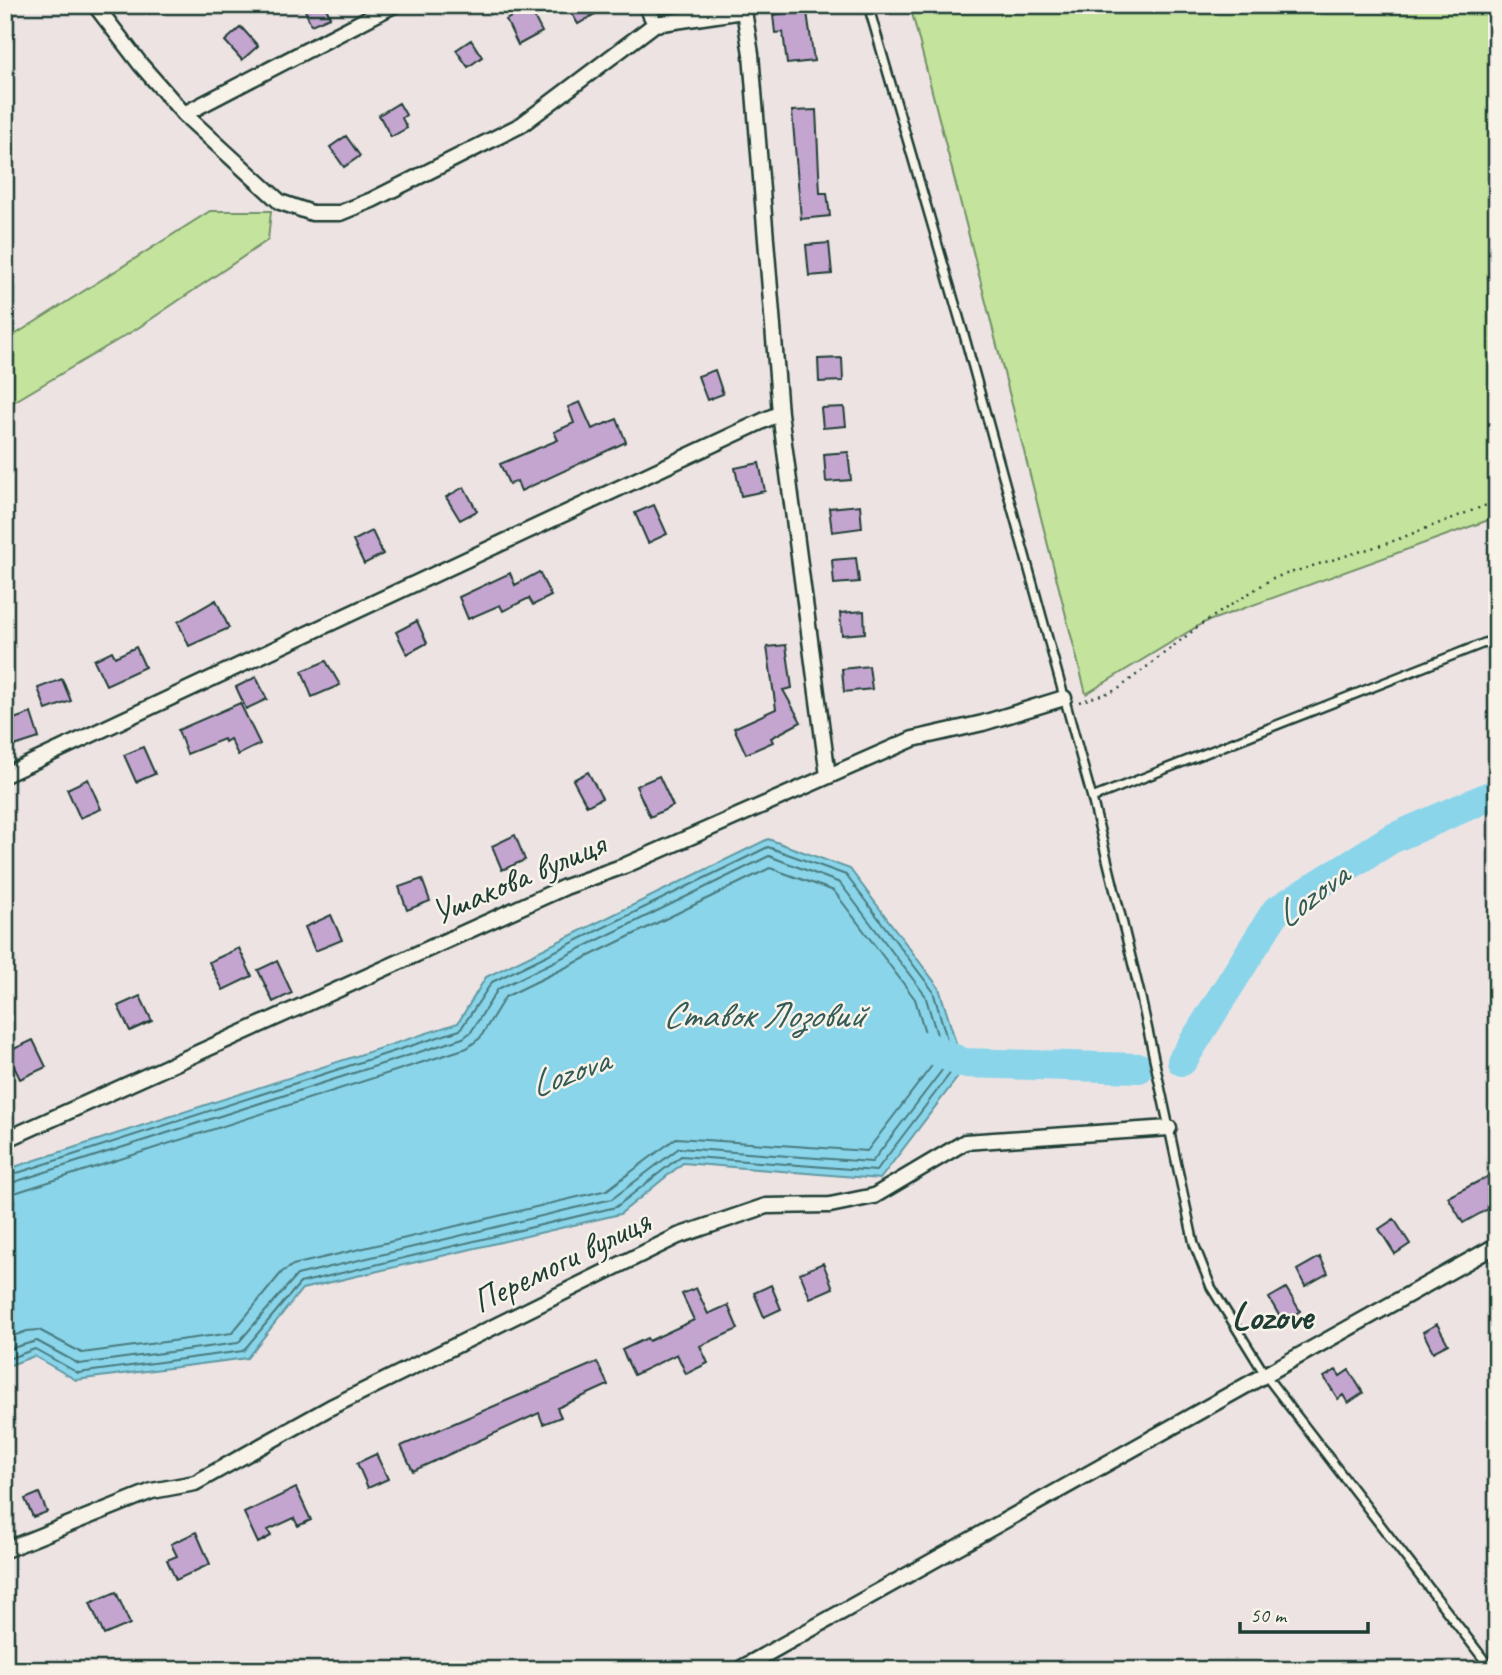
<svg xmlns="http://www.w3.org/2000/svg" width="1502" height="1675" viewBox="0 0 1502 1675" font-family="Caveat,sans-serif">
	<rect width="100%" height="100%" fill="#ede3e3"/>
	<filter id="ink" filterUnits="userSpaceOnUse"><feTurbulence type="fractalNoise" baseFrequency=".0143" numOctaves="2"/><feDisplacementMap in="SourceGraphic" scale="14" xChannelSelector="R" yChannelSelector="G"/><feConvolveMatrix kernelMatrix="1 2 1 2 8 2 1 2 1" color-interpolation-filters="sRGB"/></filter>
	<g filter="url(#ink)">
		<!-- green -->
		<path fill="#c4e49d" stroke="#729068" stroke-width="2" d="M910,5H1497V517L1203,623L1086,694Z
			M210,211H271L268,240L138,328L5,407V341Z"/>
		<!-- water -->
		<path fill="#8ad5ea" stroke="#5f98a1" stroke-width="2" d="M768,839L850,869L939,988L964,1069L880,1179L683,1163L620,1214L302,1289L247,1358L76,1380L34,1356L5,1367V1170L458,1023L486,977Z"/>
		<g fill="none" stroke-linecap="round" stroke-linejoin="round">
			<!-- shore -->
			<path stroke="#4a7a7d" stroke-width="2" d="M5,1177L460,1030L492,982L768,847L846,875L933,991L955,1067L876,1171L681,1156L616,1207L300,1283L243,1351L78,1373L35,1349L5,1360
				M5,1185L463,1038L471,1032L498,989L769,856L840,883L925,995L946,1065L872,1162L679,1148L612,1199L297,1275L238,1343L79,1364L37,1341L5,1350
				M5,1196L467,1048L480,1038L505,997L770,868L834,891L915,999L934,1063L867,1151L676,1138L607,1190L293,1265L282,1272L232,1333L82,1353L39,1330L27,1331L5,1339"/>
			<!-- river -->
			<path stroke="#8ad5ea" stroke-width="30" d="M926,1046L963,1063L1139,1068
				M1182,1061L1276,911L1391,839L1497,793"/>
		</g>
		<!-- building -->
		<path fill="#c4a5d0" stroke="#1f3d34" stroke-width="2" d="M303,5H325L330,17L311,25Z
			M567,5H610L578,24Z
			M806,5L814,61L787,64L783,32L775,33L773,15L785,13L784,7Z
			M529,7L542,32L518,45L506,20Z
			M241,27L258,46L242,60L225,41Z
			M471,40L482,57L468,67L456,50Z
			M399,103L406,115L402,118L407,128L391,137L379,115Z
			M816,110L820,193H827L830,216L801,219L792,111Z
			M346,136L360,156L344,167L330,147Z
			M829,243L832,274L809,276L806,245Z
			M842,358L843,381L819,382L818,359Z
			M715,370L723,394L707,400L698,376Z
			M580,402L592,429L617,419L626,442L521,491L517,481L509,484L500,464L558,440L554,432L574,423L568,407Z
			M844,407L846,426L823,428L821,408Z
			M848,452L851,480L826,482L824,454Z
			M759,463L765,491L741,496L735,468Z
			M464,487L477,511L460,520L446,497Z
			M654,505L667,534L648,543L635,513Z
			M860,505L862,528L832,532L829,508Z
			M372,531L383,554L364,564L353,541Z
			M856,558L859,582L834,584L832,560Z
			M539,572L551,596L533,605L529,598L503,611L500,605L468,619L459,597L510,573L515,585Z
			M216,600L229,628L189,646L178,622Z
			M864,611L865,633L842,635L840,613Z
			M417,621L427,643L407,654L396,632Z
			M786,645L792,688L783,690L801,722L771,738L773,742L746,754L734,728L776,709L767,647Z
			M136,647L145,667L106,685L94,660L112,651L115,657Z
			M326,661L340,685L312,697L302,671Z
			M869,666L872,689L844,692L842,669Z
			M256,677L267,699L246,709L236,687Z
			M62,679L71,701L46,710L38,688Z
			M240,703L260,744L238,755L230,739L225,742L224,739L187,754L178,730Z
			M31,713L39,738L5,749V722Z
			M143,747L155,774L136,782L124,755Z
			M588,772L602,798L587,806L573,780Z
			M659,776L673,806L650,817L636,786Z
			M88,779L101,809L80,818L67,789Z
			M515,835L525,860L502,870L492,846Z
			M422,879L430,901L407,910L399,887Z
			M331,915L342,940L315,951L305,927Z
			M239,948L252,976L223,990L209,962Z
			M277,961L292,993L273,1002L258,970Z
			M140,996L152,1021L130,1031L118,1006Z
			M33,1040L46,1067L20,1079L7,1052Z
			M1497,1172V1204L1463,1223L1448,1197Z
			M1394,1219L1410,1244L1395,1254L1379,1229Z
			M1320,1257L1328,1273L1305,1286L1297,1270Z
			M823,1263L833,1288L810,1298L800,1273Z
			M771,1285L781,1309L764,1317L754,1293Z
			M696,1288L708,1314L728,1305L738,1329L700,1346L708,1363L686,1374L677,1354L634,1375L622,1350L647,1338L649,1341L694,1320L682,1294Z
			M1286,1288L1300,1311L1283,1322L1269,1298Z
			M1437,1324L1448,1344L1433,1352L1423,1332Z
			M597,1362L608,1385L557,1408L561,1417L543,1424L539,1413L413,1471L401,1446Z
			M1336,1370L1340,1376L1349,1370L1363,1393L1348,1403L1343,1395L1338,1399L1324,1377Z
			M376,1454L388,1479L368,1488L357,1463Z
			M296,1488L311,1520L298,1526L294,1518L268,1530L271,1536L258,1543L244,1513Z
			M39,1493L47,1512L33,1517L25,1499Z
			M196,1532L210,1564L176,1580L167,1560L177,1556L171,1544Z
			M116,1592L130,1624L104,1635L90,1603Z"/>
		<g fill="none" stroke-linecap="round" stroke-linejoin="round">
			<!-- lane casing -->
			<g stroke="#1f3d34" stroke-width="12">
				<path id="lane" d="M868,5L965,338L1092,798L1141,998L1194,1244L1211,1287L1266,1376L1492,1670
					M1092,798L1497,638"/>
			</g>
			<!-- street casing -->
			<g stroke="#1f3d34" stroke-width="19">
				<path id="street" d="M95,5L141,65L184,114L280,202L312,213H340L372,200L521,125L655,24L743,11
					M646,5L655,24
					M743,5L751,54L780,413L828,776
					M184,114L394,5
					M5,775L780,413
					M5,1140L565,887L624,866L913,739L983,723L1064,698
					M5,1550L152,1491L195,1483L331,1407L678,1236L766,1206L830,1205L874,1196L965,1142L1169,1128
					M738,1670L1497,1245"/>
			</g>
			<!-- path -->
			<path stroke="#1f3d34" stroke-width="2.5" stroke-dasharray="2 5" stroke-linecap="butt" d="M1079,702L1117,690L1203,623L1273,578L1388,543L1497,501"/>
			<!-- lane -->
			<use href="#lane" stroke="#f7f3e8" stroke-width="7"/>
			<!-- street -->
			<use href="#street" stroke="#f7f3e8" stroke-width="14"/>
		</g>
	</g>
	<g text-anchor="middle" dominant-baseline="central" stroke-width="5" stroke-linejoin="round" paint-order="stroke">
		<!-- street labels -->
		<g font-size="35" fill="#1f3d34" stroke="#f7f3e8">
			<text transform="translate(518 878) rotate(-23)">Ушакова вулиця</text>
			<text transform="translate(561 1261) rotate(-26)">Перемоги вулиця</text>
		</g>
		<!-- water labels -->
		<g font-size="37" font-style="italic" fill="#345b58" stroke="#f7f3e8">
			<text transform="translate(1311 895) rotate(-37)">Lozova</text>
			<text x="763" y="1014">Ставок Лозовий</text>
			<text transform="translate(569 1072) rotate(-20)">Lozova</text>
		</g>
		<!-- quarter labels -->
		<g font-size="38" font-weight="bold" fill="#1f3d34" stroke="#f7f3e8">
			<text x="1272" y="1316">Lozove</text>
		</g>
	</g>
	<!-- margin -->
	<rect width="1502" height="1675" fill="none" stroke="#f7f3e8" stroke-width="28"/>
	<rect x="14" y="14" width="1474" height="1647" fill="none" stroke="#1f3d34" stroke-width="2.5" filter="url(#ink)"/>
	<!-- scale -->
	<path d="M1240 1622v10h128v-10" fill="none" stroke="#1f3d34" stroke-width="3.5"/>
	<text x="1250" y="1622" font-size="21" fill="#1f3d34" stroke="#f7f3e8" stroke-width="5" paint-order="stroke">50 m</text>
</svg>
